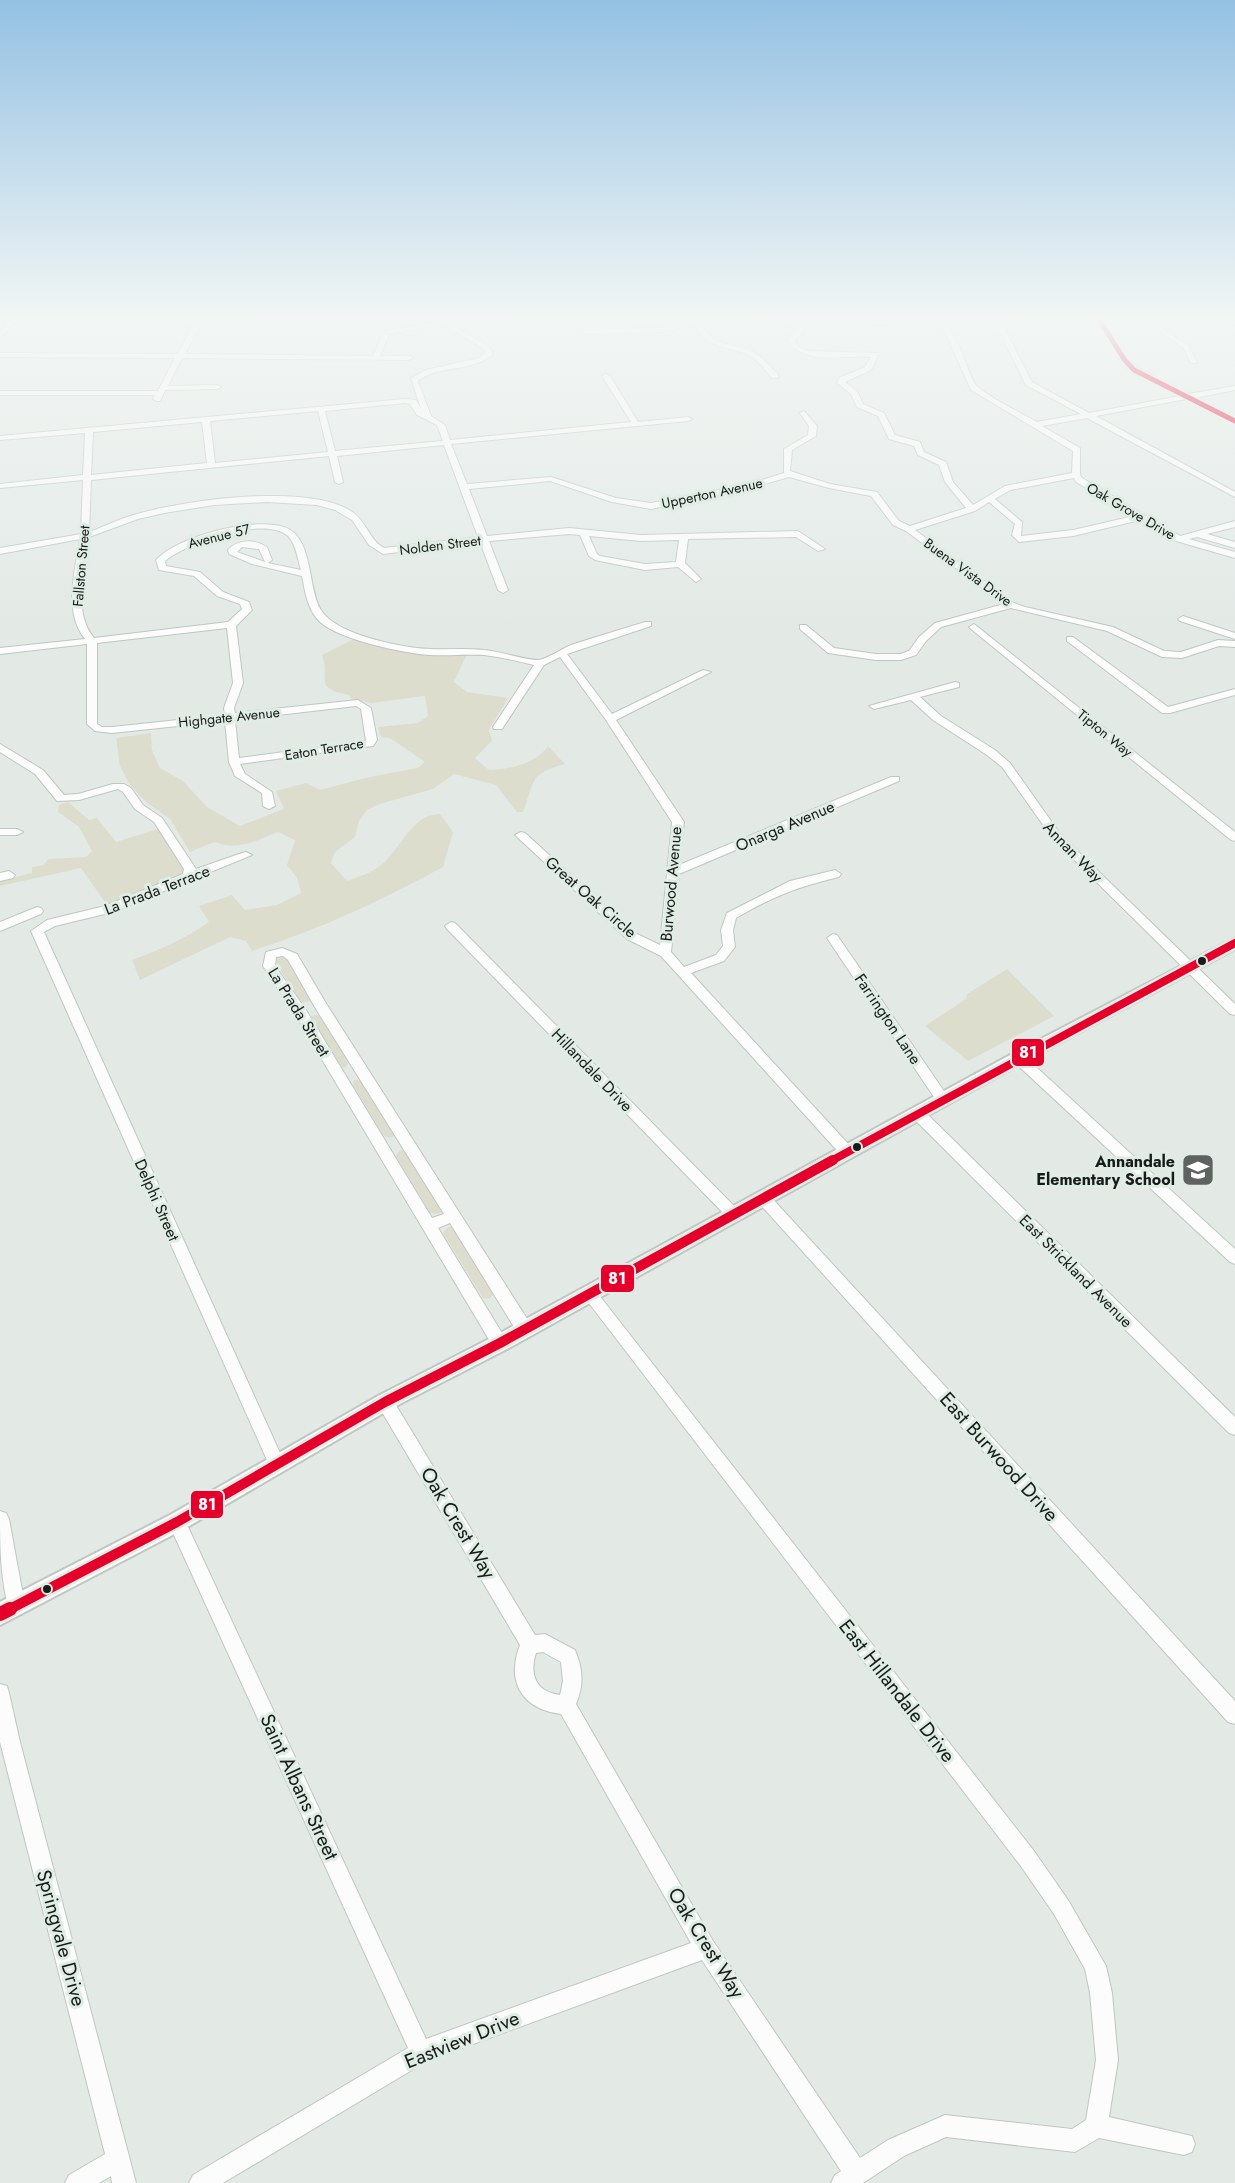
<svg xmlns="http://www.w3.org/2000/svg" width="1235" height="2183" viewBox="0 0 1235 2183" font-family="Jost,sans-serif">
	<rect width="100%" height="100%" fill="#e3eae6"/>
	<!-- green -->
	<path fill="#dcddcd" d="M358,637L399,649L467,654L454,682L467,692L508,698L489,730L492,741L475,758L489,770C508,770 537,763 548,746L565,764C529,774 535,780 523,812H517L496,785L454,774L433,789L380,804L367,810L359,821L355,837L335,852L331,863L347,881C356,877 369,874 377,868C399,854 411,813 440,814L453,832L443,867C383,900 318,930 252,951L246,941L230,937L140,980L132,960C159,950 185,939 209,922L199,906L232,895L245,910L277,905L301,893L297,878L287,865L295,840L278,832C255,841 238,851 214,842L190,852L170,819L146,802L130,785L120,766L116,738L151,733L152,750L160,768L183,781L207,807L240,826L284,809L276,791L306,783L320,790L365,778L417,768L425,762L390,738L381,737L378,727L418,723L428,716L425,696L372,703L351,699L349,695L335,692L326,686C323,674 327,669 322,655Z
		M68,802L89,820L97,818L116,842L161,828L184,871L173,879L107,905L81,868L0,886V881L32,873V867L44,865L48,859L86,857L92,851L79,827L58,812L59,805Z
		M278,955L285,956L312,998L311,1001L301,1003L274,960Z
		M1007,969L1054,1016L968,1061L925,1026L966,999L967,994Z
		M314,1015L323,1016L351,1060L345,1068L340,1067L310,1020Z
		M354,1080H362L396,1132L395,1136L389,1138L383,1135L353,1085Z
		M400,1150L409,1152L445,1208C441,1215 437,1214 430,1213L396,1156Z
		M448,1227H453L496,1292L489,1299L483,1298L443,1233Z"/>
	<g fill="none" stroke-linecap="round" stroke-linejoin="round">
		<!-- minor casing -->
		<g stroke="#c0c6c2" stroke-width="2">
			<path id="minor" d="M11,319H203L185,354L373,356L384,331L456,319L455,321L449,323L489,347L493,354C472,373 440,364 418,381L431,416L445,425L450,440L631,422L602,376L606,374L610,376L638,422L688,417L692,419L688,421L451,444L467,484L551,477L616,498L651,503L749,484L784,473V449L808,435L809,426L800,413L804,411L817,426L816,436L792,450L790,471L830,484L877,492L899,521L910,526L966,508L945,482L939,465L918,455L914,446L889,439L878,416L857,407L851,394L837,383L839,378L865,367L871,357C844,354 807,367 788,341L797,328L769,319H779L803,326V332L795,341L799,347L808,351L879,353L871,370L845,382L857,391L863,404L884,413L895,435L920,442L924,452L946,462L953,482L973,505L1005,486L1072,473L1073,451L971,390L944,330L930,319C958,319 963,366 976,385C983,394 1024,415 1037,422L1081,414L1026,385L997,327L989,319H996L1003,326L1032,382L1089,413L1180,396L1131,372L1120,359L1096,319H1102L1127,358L1137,368L1188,394L1235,386V390L1195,398L1235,418V423L1186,399L1096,416L1235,492V497L1087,418L1042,426L1080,448V475L1082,478L1180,536L1235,521V527L1207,534L1235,542V548L1197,537L1189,539L1235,552V558L1176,541L1140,520L1073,536L1019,542L1012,535L1015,524L989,502L975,511L915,530L1014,603L1025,607L1113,627L1164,651L1181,652L1218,640L1235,641V647L1219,646L1182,658L1162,657L1107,631L1011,608L941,627L926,641L916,655L901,660H876L828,653L800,629V625H806L834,648L876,654H900L909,651L919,637L935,623L1004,604L906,531L893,525L871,496L829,488L789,477L751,488L651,509L612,502L550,481L469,489L487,536L569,528L641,535L798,531L825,549L818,551L796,537L688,539L685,563L701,579L696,582L678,567L645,570L595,560L589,556L580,535L569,534L489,541L508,590L503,593L498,590L480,542L383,554L369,545L352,520L335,510L317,505L267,502L214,505L164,513L138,519L89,537C84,568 72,611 94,638L228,622L242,609L240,604L217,596L194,576L159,570L156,560C178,536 252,517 284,527C314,537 307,587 321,610C336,635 403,648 430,649C448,650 466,648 484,650C500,651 524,660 538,660C548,659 561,649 571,645C595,637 620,630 645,622H651V626L567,654L612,714L703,670L711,672L616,720L684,822L679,865L891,777H899V781L679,874L671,952L684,967L716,955L723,946L721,930L727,913L790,881L835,870L841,874L839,877C797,887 774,896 736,918L733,930L735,947L724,961L691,973L852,1148L854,1152L852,1156H842L661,956L627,939L515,835L521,832L525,833L635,933L660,945L672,822L606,720L560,657L544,665L502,729H494L493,727L534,665C518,661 501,657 484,655C466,654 448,656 429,655C403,653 340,640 320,622C308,611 305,592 302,576L252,564L229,554L228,550C238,539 255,539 267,547L272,560L268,563L301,570C298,560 296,544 288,536C264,515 186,543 165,561L166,566L200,572L223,592L249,602L252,610L236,626L243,683L234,708L235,713L358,700L371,708L377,740L373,746L240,764L245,774L272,792L275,806L269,809L263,806L262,793L235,776L229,762L225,721L112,733L95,731L87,724V644L0,654V648L85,639C63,612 75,570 80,539L0,554V548L81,534L83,480L0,488V484L83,475L85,433L0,440V436L405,399L416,400L421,409L411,378L426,370L479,358L485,353L484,349L442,324L389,334L380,356H412L413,358L409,360L182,358L168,386L217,385L221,387L217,389L165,390L160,401H157L153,399L155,395H0V391H158L175,358L0,357V353L178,354L194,323H14L0,338V332ZM405,403L410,404L417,415L437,425L443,441L335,451L325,411ZM318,411L328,452L215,463L210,421ZM202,422L207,463L91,475L93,432ZM444,445L478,537L384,548C369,540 366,520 351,511C307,483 186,500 137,514C121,518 106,526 89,532L91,480L329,456L335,482L339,484L343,482L337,456ZM1074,478L1076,482L1134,516L1073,530L1021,536L1022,522L995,499L1010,490ZM589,536L641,541L679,540L676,562L645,564L600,556L597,554ZM242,547L259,549L265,562L237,552ZM227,628L233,683L224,708L225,715L112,727H102L97,724V643ZM356,706L361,709L366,741L239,758L235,720Z
				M695,319H701C707,347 732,342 753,352C763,357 770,367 778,374V378H772C766,371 760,362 752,357C733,345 702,350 695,324L663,332L586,334L583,332L586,330L663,328L695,320Z
				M862,319L876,321L925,319L875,325Z
				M1159,319H1165L1164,330L1188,345L1197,363H1191L1183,347L1159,332Z
				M1183,616L1235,633V639L1180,621L1178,619Z
				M974,624L1235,832V841L1231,840L971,629L969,627Z
				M1067,637H1073L1168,707L1235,689V695L1170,713H1162L1067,641Z
				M955,682L959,683V687L920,697L941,716L995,750L1010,763L1061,835L1235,1004V1015L1230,1014L1053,839L1002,767L987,755L933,720L911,700L874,709L869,706Z
				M0,744L43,770L64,795L78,794L113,784H124L131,788L143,805L162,818L196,869L242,853L246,852L252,855L113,912L55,926L44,932L285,1464L283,1469L277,1471L271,1469L31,931L47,920L105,906L183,874L184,869L154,822L135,809L123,792L118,789L79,800L57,801L35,774L0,752Z
				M0,829H17L23,832L17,835H0Z
				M9,871L15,875L13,878L0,881V873Z
				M37,907L41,908L43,911L41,914L0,931V922Z
				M451,922L455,923L738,1210L740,1214L738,1218H728L447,929L445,926Z
				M833,934L837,935L948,1097L950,1100L948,1103H938L827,938Z
				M282,948L297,954L327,1005L531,1325L533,1330L531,1335L525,1336L519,1335L450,1223L438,1228L508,1343L506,1348L500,1350L494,1348L296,1016L263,966L266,952ZM283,956L288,960L316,1009L444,1214L432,1218L306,1010L275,966L276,957Z
				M1018,1053L1023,1055L1235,1249V1264L1230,1262L1013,1061L1011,1058L1013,1055Z
				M918,1109L923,1110L1235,1417V1435L1229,1433L913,1118L911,1114Z
				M763,1192L768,1194L1235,1701V1724L1228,1722L758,1202L756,1198L758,1194Z
				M590,1288L595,1290L1034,1851L1068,1900L1106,1966L1112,1993L1118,2060L1109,2117L1192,2136L1195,2144L1192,2152L1184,2155L1099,2138L1075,2152L946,2137L904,2156L863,2183H831L835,2175L841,2171L702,1960L427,2061L223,2183H189L193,2175L408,2048L168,1522L171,1516L177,1514L183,1516L426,2039L691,1943L561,1714C521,1709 506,1681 520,1645L379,1407L377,1402L379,1397L385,1395L391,1397L535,1635L545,1634L575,1650C583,1669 584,1685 576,1704L713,1941L860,2158L888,2140L945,2115L1072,2129L1086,2120L1096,2060L1090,1993L1085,1969L1054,1914L1020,1865L585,1298L582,1294L585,1290ZM543,1652L561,1662L563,1681L560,1695C536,1692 529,1675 536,1653Z
				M0,1511L6,1513L9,1519L25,1606L22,1612L16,1615L10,1612C0,1581 0,1544 0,1511Z
				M0,1684L7,1686L9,1693L20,1742L136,2183H112L111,2176L99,2183H65L69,2175L105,2154L0,1742Z"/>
		</g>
		<!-- major casing -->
		<g stroke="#c0c6c2" stroke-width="4">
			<path id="major" d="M1235,938V949L1024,1062L507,1349L392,1408L184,1529L0,1625V1602L170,1515L378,1396L493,1337L1012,1054Z"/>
		</g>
		<!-- minor -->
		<use href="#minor" fill="#fbfcfb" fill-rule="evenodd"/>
		<!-- major -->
		<use href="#major" fill="#fbfcfb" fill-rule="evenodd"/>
		<!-- bus-1-far3 casing -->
		<g stroke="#e0ede5" stroke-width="8">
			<path id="bus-1-far3" d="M1099,319L1124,359L1134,370L1235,421"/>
		</g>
		<!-- bus-1-far2 casing -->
		<g stroke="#e0ede5" stroke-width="13">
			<path id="bus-1-far2" d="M831,1161L1235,943"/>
		</g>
		<!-- bus-1-far1 casing -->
		<g stroke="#e0ede5" stroke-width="15">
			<path id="bus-1-far1" d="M8,1610L177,1522L385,1402L500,1343L833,1160"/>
		</g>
		<!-- bus-1 casing -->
		<g stroke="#e0ede5" stroke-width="18">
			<path id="bus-1" d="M0,1614L10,1609"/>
		</g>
		<!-- bus-1-far3 -->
		<use href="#bus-1-far3" stroke="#e4002b" stroke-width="5"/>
		<!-- bus-1-far2 -->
		<use href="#bus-1-far2" stroke="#e4002b" stroke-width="8"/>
		<!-- bus-1-far1 -->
		<use href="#bus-1-far1" stroke="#e4002b" stroke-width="10"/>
		<!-- bus-1 -->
		<use href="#bus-1" stroke="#e4002b" stroke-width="14"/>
	</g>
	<!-- sky -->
	<linearGradient id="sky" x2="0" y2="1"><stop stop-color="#95c1e3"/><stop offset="0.51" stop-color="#f2f6f4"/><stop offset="1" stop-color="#f2f6f4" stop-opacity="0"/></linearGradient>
	<rect width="1235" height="624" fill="url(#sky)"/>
	<!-- icons -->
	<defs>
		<g id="school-square" transform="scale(1.725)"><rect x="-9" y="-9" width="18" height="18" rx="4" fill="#5e6361" stroke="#e0ede5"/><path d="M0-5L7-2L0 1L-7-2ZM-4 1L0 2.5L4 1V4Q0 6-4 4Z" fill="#fff"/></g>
	</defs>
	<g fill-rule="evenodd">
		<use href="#school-square" x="1198" y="1170"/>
	</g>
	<!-- markers -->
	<g fill="#171b19" stroke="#e0ede5" stroke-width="2">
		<circle cx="1202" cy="961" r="5"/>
		<circle cx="857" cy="1147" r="5"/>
		<circle cx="47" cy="1589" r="5"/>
	</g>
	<g text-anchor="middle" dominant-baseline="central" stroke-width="6" stroke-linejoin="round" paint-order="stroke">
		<!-- far-street labels -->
		<g font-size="14" fill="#171b19" stroke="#e0ede5">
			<text transform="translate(712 493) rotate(-12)">Upperton Avenue</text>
			<text transform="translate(1131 511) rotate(30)">Oak Grove Drive</text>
			<text transform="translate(219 536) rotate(-14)">Avenue 57</text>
			<text transform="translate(440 545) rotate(-7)">Nolden Street</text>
			<text transform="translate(81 566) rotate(-85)">Fallston Street</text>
			<text transform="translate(968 572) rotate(36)">Buena Vista Drive</text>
			<text transform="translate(229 717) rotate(-6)">Highgate Avenue</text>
			<text transform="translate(1105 733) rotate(39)">Tipton Way</text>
			<text transform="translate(324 749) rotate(-9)">Eaton Terrace</text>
		</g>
		<!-- street labels -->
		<g font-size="16" fill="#171b19" stroke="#e0ede5">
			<text transform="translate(785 826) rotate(-23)">Onarga Avenue</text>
			<text transform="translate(1073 852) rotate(46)">Annan Way</text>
			<text transform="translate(671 884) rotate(-85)">Burwood Avenue</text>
			<text transform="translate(157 890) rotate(-21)">La Prada Terrace</text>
			<text transform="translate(591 897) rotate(41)">Great Oak Circle</text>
			<text transform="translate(299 1012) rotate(58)">La Prada Street</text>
			<text transform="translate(888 1019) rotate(56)">Farrington Lane</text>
			<text transform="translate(592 1070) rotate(46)">Hillandale Drive</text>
			<text transform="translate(157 1200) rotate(66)">Delphi Street</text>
			<text transform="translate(1076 1271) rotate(45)">East Strickland Avenue</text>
		</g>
		<!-- poi labels -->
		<g font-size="16" font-weight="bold" fill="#171b19" stroke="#e0ede5" text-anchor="end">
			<text x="1175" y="1161">Annandale<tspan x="1175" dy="18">Elementary School</tspan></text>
		</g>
		<!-- near-street labels -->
		<g font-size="20" fill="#171b19" stroke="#e0ede5">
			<text transform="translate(999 1457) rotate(48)">East Burwood Drive</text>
			<text transform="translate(458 1523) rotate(59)">Oak Crest Way</text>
			<text transform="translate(897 1691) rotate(52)">East Hillandale Drive</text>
			<text transform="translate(299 1787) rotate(65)">Saint Albans Street</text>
			<text transform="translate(61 1938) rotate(75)">Springvale Drive</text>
			<text transform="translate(706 1943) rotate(58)">Oak Crest Way</text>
			<text transform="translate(462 2040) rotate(-22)">Eastview Drive</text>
		</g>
	</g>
	<g stroke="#e0ede5" stroke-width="2">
		<rect x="1011" y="1038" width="34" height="29" rx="6" fill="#e4002b"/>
		<rect x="600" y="1264" width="35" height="29" rx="6" fill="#e4002b"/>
		<rect x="190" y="1490" width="34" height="29" rx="6" fill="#e4002b"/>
	</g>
	<g font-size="16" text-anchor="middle" font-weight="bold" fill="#fff">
		<text x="1028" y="1058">81</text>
		<text x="617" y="1284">81</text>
		<text x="207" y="1510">81</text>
	</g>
</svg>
